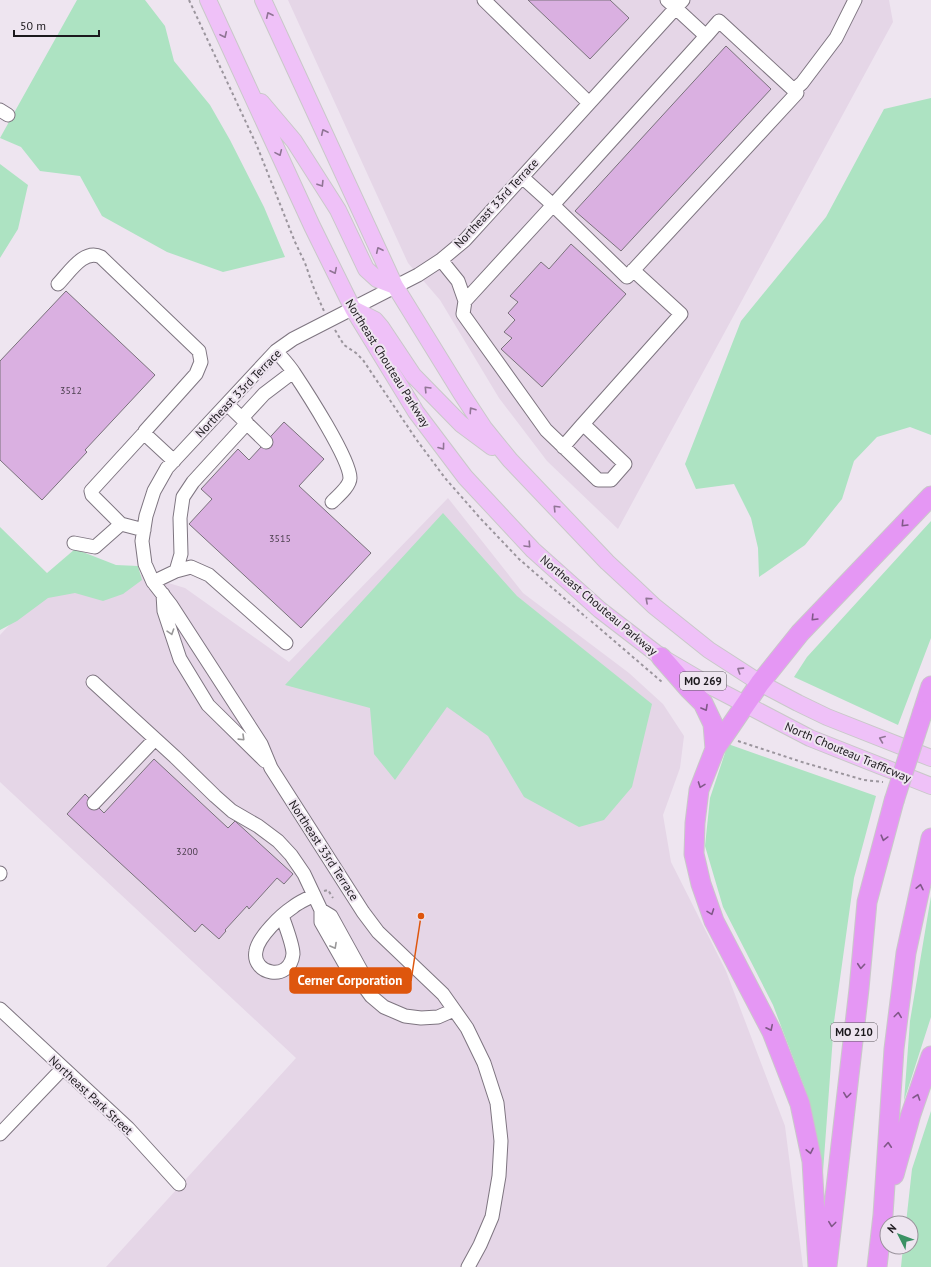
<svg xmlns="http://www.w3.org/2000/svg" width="931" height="1267" viewBox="0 0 931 1267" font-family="'PT Sans',sans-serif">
	<rect width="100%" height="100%" fill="#eee5f0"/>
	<!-- built -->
	<path fill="#e5d6e7" d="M288,0H889L893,22L618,529L547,461L499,398L440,300L408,263Z
		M448,498L523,593L629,673L663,704L684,736L680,768L663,815L671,862L726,971L785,1126L803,1267H106L296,1058L0,782V635L54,577L135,573L185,588L289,662Z"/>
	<!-- green -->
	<path fill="#ade3c2" d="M77,0H145L165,26L174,61L210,105L230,140L264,207L285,257L223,272L167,252L102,216L80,176L40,171L21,147L0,138Z
		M931,98V435L910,427L877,437L854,461L842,499L805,545L759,577L758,548L751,518L734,484L696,489L685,464L741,321L826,217L884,109Z
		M0,164L28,185L18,229L0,258Z
		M443,513L517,596L652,704L632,787L604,820L579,827L524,797L488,736L447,707L395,780L374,754L370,708L285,685Z
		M931,521V638L898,725L794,677L807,657Z
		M0,527L47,573L75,549L116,565L138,566L142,580L123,594L103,601L75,593L48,598L17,621L0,630Z
		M728,744L876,796L854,878L834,1022L823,1172L805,1089L773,1005L723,907L705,846L710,798Z
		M931,896V1017L904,1101L910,1021Z
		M931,1111V1267H901L903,1247H911V1223H906L912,1169Z"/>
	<!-- building -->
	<path fill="#dab0e1" stroke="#7a727c" d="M528,0H610L629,18L590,59Z
		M726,46L771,89L621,251L575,211Z
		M571,244L626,294L542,387L501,349L512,338L504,332L515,320L508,313L518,302L510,296L541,262L549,269Z
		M66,291L155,375L85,450L87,452L42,500L0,460V361Z
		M284,422L324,459L299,486L371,553L301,628L189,524L212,499L201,489L238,449L249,460Z
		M154,759L228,828L235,821L293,874L284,884L277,878L249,909L247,906L225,930L226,931L219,939L202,924L195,932L67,814L85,794L104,813Z"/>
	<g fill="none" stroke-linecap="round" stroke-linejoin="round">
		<!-- minor casing -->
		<g stroke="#7e7580" stroke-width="15">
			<path id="minor" d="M484,0L589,103
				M667,0L706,36L553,205L627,277L797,93L719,21L706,36
				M794,90L802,83L836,38L855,0
				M0,110L8,115
				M441,260L458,281L465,301L553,205L522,177
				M58,284C69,273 84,248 101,257L199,351L201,362L196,374L145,431L147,436L174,461
				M465,301L463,314L546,430L598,480H611L625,464L583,424L681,314L633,270
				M276,351C282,358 289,365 294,373C306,391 350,459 350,478C350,486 338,496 332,502
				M227,404L266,442
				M242,418L264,394L293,372
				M563,447L583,424
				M144,530L121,524L92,495L91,491L145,432
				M74,543L95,547L121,524
				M176,571L181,554L180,518L183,497L193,482L247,423
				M153,582L176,571L191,567L209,575L286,643
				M163,594L164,611L180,659L208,705L265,761
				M93,682L175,757L215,796L232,811L258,826L278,841L291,855L304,874L321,910V922L354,980L363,985L371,996L384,1007L405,1016L421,1018L438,1017L454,1010
				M94,803L155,739
				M0,874V873
				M321,910L331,916L363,974V985
				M282,916C285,924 293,947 293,954C290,983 251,974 256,951C258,937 281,915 293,907C299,902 307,899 314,895
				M0,1009L128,1128L179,1184
				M0,1134L63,1068
				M468,1267L480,1245L492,1217L499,1176L501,1141L497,1103L484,1063L467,1028L443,994L378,932L363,912L271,768L261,744L171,605L153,582L145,564L142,541L146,516L154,491L167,468L276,351L293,339L418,275L441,260L465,240L683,0"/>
		</g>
		<!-- major casing -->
		<g stroke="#c9c8c9" stroke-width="18">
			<path id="major" d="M208,0L312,226L353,309L416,412L465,477L533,550L600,610L661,657L714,688L810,738L931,786
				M263,0L395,286L461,393L484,428L510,460L607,562L634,587L654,606L709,650L760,683L798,703L827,717L931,758
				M261,102L294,141L338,210L366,269L377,279L395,286
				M353,309L375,320L381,327L413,375L461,424L492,447"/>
		</g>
		<!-- highway casing -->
		<g stroke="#c9c8c9" stroke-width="21">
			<path id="highway" d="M661,657L689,689L703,703L713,724L715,749
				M923,711L931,686
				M894,1175L911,1114L931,1056
				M827,1266L859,989L867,902L894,801
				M818,1267L812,1161L800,1104L772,1032L714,921L701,884L694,854L695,823L699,790L715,749L760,683L800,633L931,496
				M877,1267L883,1215L894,1049L906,953L931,838"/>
		</g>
		<!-- path -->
		<path stroke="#9b959d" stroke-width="2" stroke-dasharray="3 3" stroke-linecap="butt" d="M189,0L257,146L295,242L305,263L313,286L324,311
			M335,330L344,345L356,353L363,360L416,439L445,478L480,518L519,559L587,618
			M591,621L662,682
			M738,741L805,763L864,780L883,782
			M324,891L328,890L333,898"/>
		<!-- minor -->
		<use href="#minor" stroke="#fff" stroke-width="13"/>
		<!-- major -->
		<use href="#major" stroke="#efc1f8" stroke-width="16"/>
		<!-- highway -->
		<use href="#highway" stroke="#e597f4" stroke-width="19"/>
		<!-- highway-bridge casing -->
		<g stroke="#c9c8c9" stroke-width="21" stroke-linecap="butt">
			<path id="highway-bridge" d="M894,801L923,711"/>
		</g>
		<!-- highway-bridge -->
		<use href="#highway-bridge" stroke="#e597f4" stroke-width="19"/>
	</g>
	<!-- one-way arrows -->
	<defs><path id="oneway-chevron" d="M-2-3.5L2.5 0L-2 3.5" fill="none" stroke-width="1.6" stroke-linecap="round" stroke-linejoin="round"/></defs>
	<g stroke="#907595">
		<use href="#oneway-chevron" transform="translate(269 15) rotate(-115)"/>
		<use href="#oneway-chevron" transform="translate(224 35) rotate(65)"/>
		<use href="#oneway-chevron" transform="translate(324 132) rotate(-115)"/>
		<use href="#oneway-chevron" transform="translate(279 153) rotate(66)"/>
		<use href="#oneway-chevron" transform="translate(321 184) rotate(58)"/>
		<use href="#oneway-chevron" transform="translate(379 250) rotate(-115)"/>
		<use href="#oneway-chevron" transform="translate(334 271) rotate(64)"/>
		<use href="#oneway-chevron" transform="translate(427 389) rotate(-134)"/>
		<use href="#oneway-chevron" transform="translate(472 410) rotate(-124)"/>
		<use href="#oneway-chevron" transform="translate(442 447) rotate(53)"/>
		<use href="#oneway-chevron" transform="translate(556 508) rotate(-134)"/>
		<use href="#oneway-chevron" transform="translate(528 545) rotate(47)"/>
		<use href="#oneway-chevron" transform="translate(648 600) rotate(-138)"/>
		<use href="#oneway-chevron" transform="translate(740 670) rotate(-147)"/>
		<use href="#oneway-chevron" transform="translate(882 739) rotate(-158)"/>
	</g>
	<g stroke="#805888">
		<use href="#oneway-chevron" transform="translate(904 524) rotate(134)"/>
		<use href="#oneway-chevron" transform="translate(814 618) rotate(134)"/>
		<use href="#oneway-chevron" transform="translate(705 708) rotate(61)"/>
		<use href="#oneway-chevron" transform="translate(701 785) rotate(110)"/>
		<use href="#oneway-chevron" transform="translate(884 838) rotate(105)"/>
		<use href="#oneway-chevron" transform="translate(920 887) rotate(-78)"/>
		<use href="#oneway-chevron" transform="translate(711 912) rotate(70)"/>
		<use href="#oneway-chevron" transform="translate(861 966) rotate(95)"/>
		<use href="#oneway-chevron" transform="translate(898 1015) rotate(-83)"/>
		<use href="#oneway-chevron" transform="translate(770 1028) rotate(64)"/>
		<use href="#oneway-chevron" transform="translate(847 1095) rotate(97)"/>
		<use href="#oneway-chevron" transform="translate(917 1097) rotate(-71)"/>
		<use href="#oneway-chevron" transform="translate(888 1145) rotate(-86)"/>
		<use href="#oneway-chevron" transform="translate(810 1151) rotate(78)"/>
		<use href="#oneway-chevron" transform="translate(832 1224) rotate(97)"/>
	</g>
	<g stroke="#999899">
		<use href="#oneway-chevron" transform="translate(171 632) rotate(72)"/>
		<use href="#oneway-chevron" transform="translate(242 738) rotate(44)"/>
		<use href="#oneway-chevron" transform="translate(334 946) rotate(61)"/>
	</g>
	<g text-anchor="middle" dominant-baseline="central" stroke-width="4" stroke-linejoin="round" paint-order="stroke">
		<!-- number labels -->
		<g font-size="10" fill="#4c3f4e">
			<text x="71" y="390">3512</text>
			<text x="280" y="538">3515</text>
			<text x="187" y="851">3200</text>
		</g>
		<!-- shield labels -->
		<g fill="#eee5f0" stroke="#5b565c" stroke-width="1">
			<rect x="680" y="672" width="46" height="18" rx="3"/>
			<rect x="831" y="1023" width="46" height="18" rx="3"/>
		</g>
		<g font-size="11" font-weight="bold" fill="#1c191d">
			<text x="703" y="681">MO 269</text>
			<text x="854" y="1032">MO 210</text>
		</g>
		<!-- street labels -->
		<g font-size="12" fill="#1c191d" stroke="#eee5f0">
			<text transform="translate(496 203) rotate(-47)">Northeast 33rd Terrace</text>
			<text transform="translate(388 363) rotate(58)">Northeast Chouteau Parkway</text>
			<text transform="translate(238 393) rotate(-46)">Northeast 33rd Terrace</text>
			<text transform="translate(599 605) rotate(40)">Northeast Chouteau Parkway</text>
			<text transform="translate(848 752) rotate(23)">North Chouteau Trafficway</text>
			<text transform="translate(324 850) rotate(57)">Northeast 33rd Terrace</text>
			<text transform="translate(91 1095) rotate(43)">Northeast Park Street</text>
		</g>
	</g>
	<!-- callouts -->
	<path fill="none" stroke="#de560d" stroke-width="1.5" d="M421 916L411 981"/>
	<circle fill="#de560d" stroke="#eee5f0" stroke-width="1.5" cx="421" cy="916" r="4"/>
	<rect fill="#de560d" stroke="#de560d" stroke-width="1.5" x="290" y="968" width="121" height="25" rx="4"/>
	<g font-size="13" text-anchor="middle" font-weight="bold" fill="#fff">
		<text x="350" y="985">Cerner Corporation</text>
	</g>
	<!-- north arrow -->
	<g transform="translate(899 1235) rotate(312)"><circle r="19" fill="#eee5f0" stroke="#9a939c"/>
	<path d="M0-3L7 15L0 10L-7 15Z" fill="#3b9164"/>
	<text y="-6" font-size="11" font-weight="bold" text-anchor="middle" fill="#1c191d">N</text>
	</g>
	<!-- scale -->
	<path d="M14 30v6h85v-6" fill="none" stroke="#1c191d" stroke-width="2"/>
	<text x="20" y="30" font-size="12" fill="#1c191d" stroke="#eee5f0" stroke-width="3" paint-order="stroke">50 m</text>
</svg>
